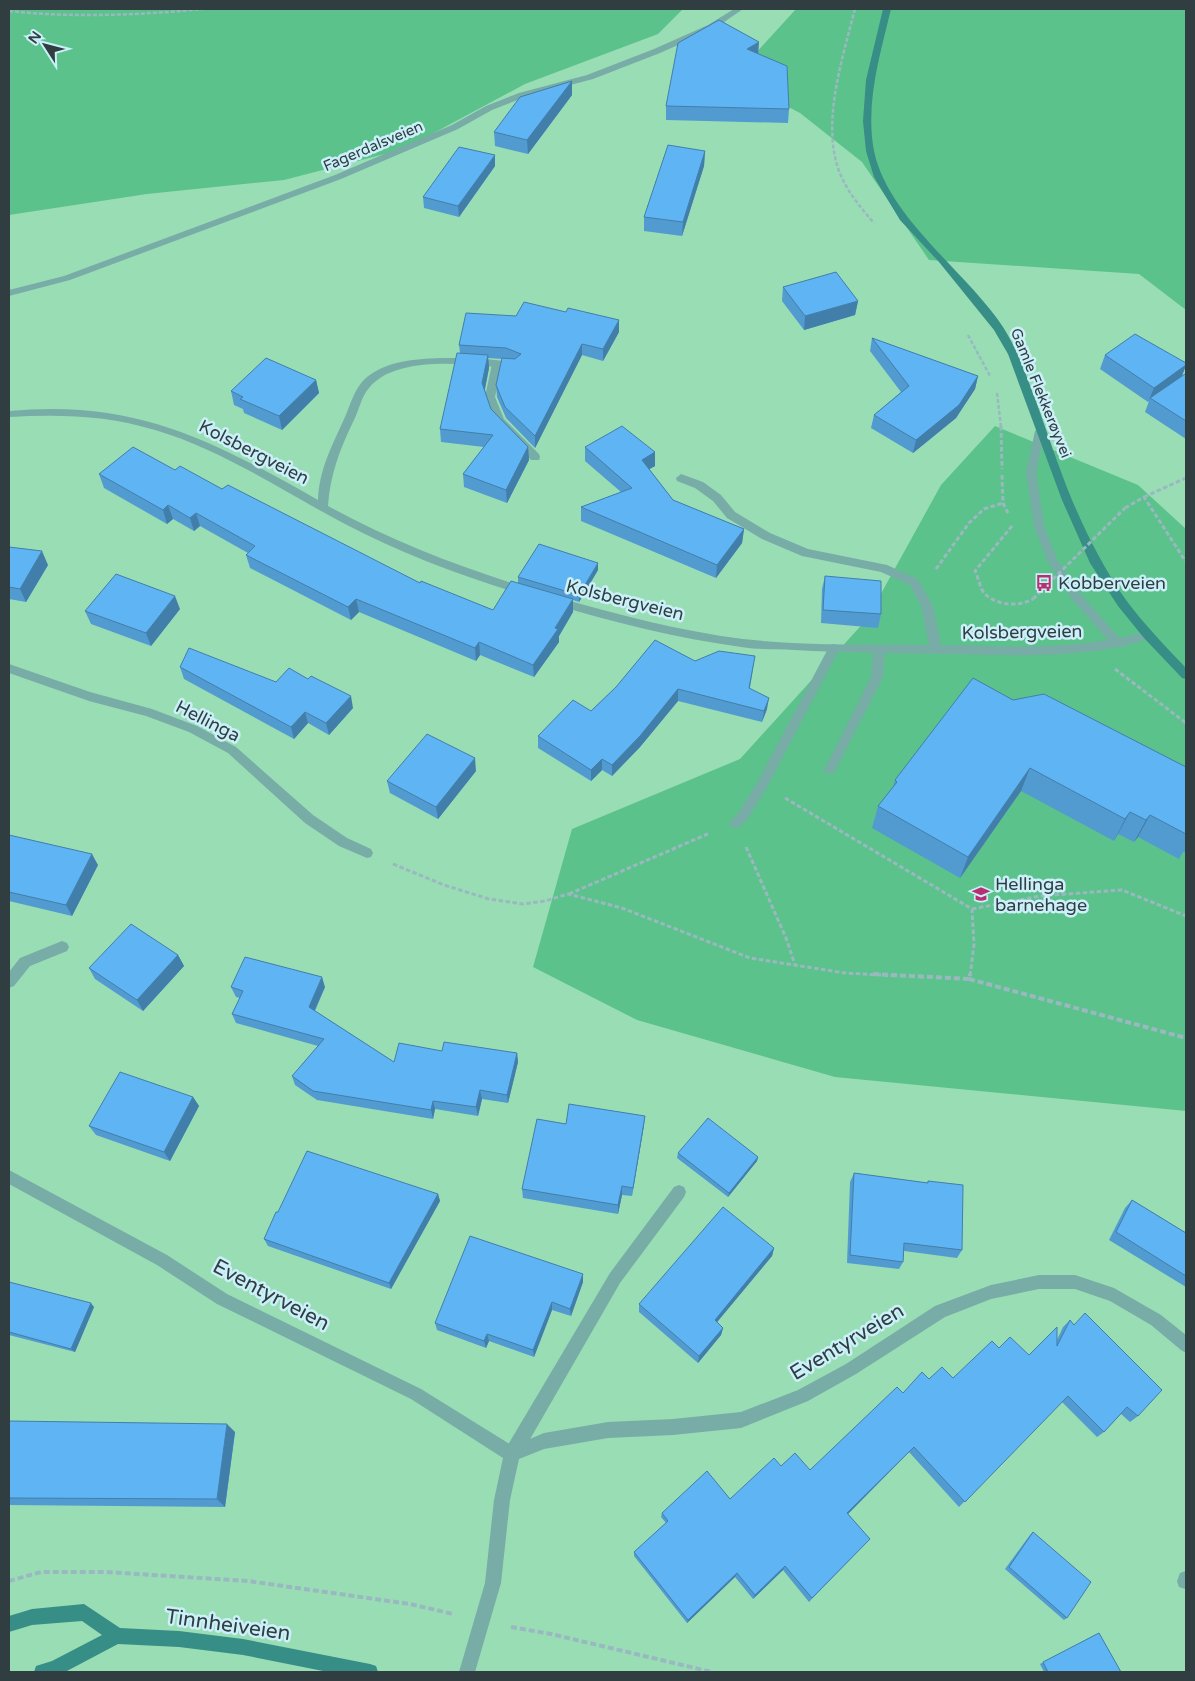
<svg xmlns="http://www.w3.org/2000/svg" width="1195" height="1681" viewBox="0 0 1195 1681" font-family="'Varela Round',sans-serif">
	<rect width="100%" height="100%" fill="#cbf0f9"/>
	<!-- green -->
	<path fill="#99ddb5" d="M9,9H1186V1672H9Z"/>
	<!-- forest -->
	<path fill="#5cc28c" d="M9,9L31,10L683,9L658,34L525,84L404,149L284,180L147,194L9,215Z
		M796,9H1186V310L1139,274L929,260L862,162L800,113L733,78Z
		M995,426L1138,485L1186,529V1111L835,1077L637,1020L533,967L572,829L740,759L867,619L941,485Z"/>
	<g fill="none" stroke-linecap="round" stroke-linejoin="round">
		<!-- path-far2 -->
		<path stroke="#9ab8bf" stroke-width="2.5" stroke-dasharray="4 2" stroke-linecap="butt" d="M855,9C843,56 822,120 838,168C845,189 860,207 874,223
			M9,11C74,18 139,15 204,9
			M968,335L990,376
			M997,393L1001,427"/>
		<!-- path-far1 -->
		<path stroke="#9ab8bf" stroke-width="3" stroke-dasharray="4.5 2.5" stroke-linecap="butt" d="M1001,426L1002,469
			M1002,475L1003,503L1008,513
			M1144,497L1186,478
			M1125,508L1144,497L1186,562
			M1012,526L975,571C978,577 980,588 984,593C997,606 1018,607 1033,599
			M936,569L969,523L984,509L1003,503
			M1115,669L1186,723
			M785,798L972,909L974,945L970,976
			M746,847L786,938L795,965
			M393,864L444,885L489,899L523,904L545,901L568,894L622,908L750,958L845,973L898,976
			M569,894L710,833
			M972,909L1040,896L1122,890L1186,916"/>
		<!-- path -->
		<path stroke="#9ab8bf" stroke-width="4" stroke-dasharray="6 3" stroke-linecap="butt" d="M873,974L969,979L970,974
			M969,979L1186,1038
			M9,1581L41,1572H106L248,1581L410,1604L453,1614
			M511,1627L551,1634L712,1672"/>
		<!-- lane -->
		<path fill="#78aca6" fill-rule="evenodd" d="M497,361L502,364L495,397L504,419L539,454L540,457L539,460H531L494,421L485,397L492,364Z
			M1040,427L1045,431L1036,472L1044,526L1057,559L1078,591L1122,641L1124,644L1122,647H1114L1070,597L1047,560L1034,526L1026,472L1035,431Z
			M834,644L840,648L766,789L747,820L739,827L735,828L731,827L729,823L739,812L758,781L830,645Z
			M879,645L885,649L883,677L834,773H826L824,770L871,677L873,649Z
			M62,941L67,943L69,947L67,951L30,966L14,986L9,988V972L20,958Z
			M679,1185L684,1187L686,1192L684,1197L620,1283L518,1460L512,1462L506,1460L504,1454L506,1448L610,1273L674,1187Z"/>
		<!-- street -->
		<path fill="#78aca6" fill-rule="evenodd" d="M734,9H743L714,29L660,53L593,79L525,97L492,110L458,129L341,179L70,280L9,296V290L64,276L335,175L452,125L486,106L519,93L587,75L654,49L708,25Z
			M440,358C454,358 512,358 520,366L515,369C476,365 397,353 369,388C361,397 359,411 353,422C340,449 330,475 328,506C392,541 459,567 528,588L530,591L528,594L524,595C462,576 402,554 345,524C282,491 223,450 155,430C107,415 58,414 9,417V411C135,399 212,440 318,500C319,469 333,444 345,417C351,403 355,387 367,377C387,361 414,359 440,358Z
			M681,474L703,482L721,495L735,512L770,533L808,549L887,565L918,579L933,606L941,645C1012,646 1079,651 1148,631L1154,635L1152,638C1084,660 1020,655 949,654C898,653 846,653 794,650C777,649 759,650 741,647C677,638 615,623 553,604L551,601L553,598L557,597C618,615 680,631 743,639C804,646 867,644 929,645L921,606L910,585L881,572L802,556L762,539L727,518L713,501L695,488L677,481L676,478Z
			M9,664L90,692L152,709L197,726L236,747L313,815L347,838L371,849L373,853L371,857L367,858L339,846L305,823L228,753L189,732L146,716L89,701L9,673Z
			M9,1170L167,1255L227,1294L421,1389L513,1446L544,1433L608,1422L673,1419L741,1412L798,1390L846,1364L935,1306L991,1285L1039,1275H1075L1114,1288L1161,1315L1186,1335V1353L1181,1350L1151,1325L1110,1301L1075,1289H1039L991,1299L945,1317L856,1374L808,1401L741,1428L673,1435L608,1438L544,1449L519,1459L510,1500L501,1583L475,1672H459L485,1583L494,1500L503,1458L411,1399L217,1304L157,1265L9,1184Z
			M1186,1571V1589H1185L1179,1587L1177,1581L1180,1573Z"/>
		<!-- secondary -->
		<path fill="#368e86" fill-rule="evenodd" d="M883,9H891C880,55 865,103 874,151C888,218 966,271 1003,327C1017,349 1025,372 1034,396C1047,431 1058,466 1072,500C1087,535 1104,569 1126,600C1144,624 1165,646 1186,668V679L1182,678L1144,638L1118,606L1090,563L1062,500L1008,354L994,330L939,262L900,220L874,177L866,151L863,121L866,80Z
			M84,1604L120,1628L179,1631L243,1639L370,1664L376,1666L378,1672H328L243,1655L179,1647L118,1644L65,1672H34L36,1666L52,1661L102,1635L82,1621L32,1625L9,1632V1616L32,1609Z"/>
		<!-- path-bridge -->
		<path stroke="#9ab8bf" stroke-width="3" stroke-dasharray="4.5 2.5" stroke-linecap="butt" d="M1033,599L1125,508"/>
	</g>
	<!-- wall -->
	<path fill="#529bd1" d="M758,54L789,109L788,123L666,120V106Z
		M572,81V95L528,154L495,146L494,132Z
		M705,151L704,166L682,236L644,231V217Z
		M495,166L459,217L424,208L423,197Z
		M783,287L858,301L855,315L804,330L782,301Z
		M619,332L603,361L582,355L535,448L506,418L497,397L496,385L502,359L488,358L489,368L485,390L491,409L528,447L529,460L507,503L464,487L463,474L484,447L441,442L440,429L460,353L459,345Z
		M872,338L978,376L975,389L956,418L913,453L871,428L874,415L901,392L870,351Z
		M1105,355L1186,363V366L1182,376L1186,375V439L1145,412L1149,401L1148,402L1100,369Z
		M316,380L319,393L282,430L244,413L243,409L234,405L231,391Z
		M585,447L655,452V466L649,469L673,500L744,529L742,543L716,578L581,521V507L621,492L585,461Z
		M175,470L222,489L420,583L493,610L518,583V577L598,570L579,602L573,600V612L559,636V642L534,677L480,655L476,661L359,612L351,620L250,568L246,555L248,553L200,526L194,531L173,519L167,524L104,488L99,474Z
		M9,547L48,565L26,602L9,599Z
		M825,576L881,614L878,628L821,623L822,589Z
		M180,609L151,646L91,624L85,611Z
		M755,656L750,688L767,709L762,722L678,701L640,747L612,776L602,770L591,781L538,748V736L591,711L616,687L695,661Z
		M180,667L276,682L353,708L329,735L308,723L294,739L184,679Z
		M1013,700L1186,767V853L1183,852L1179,859L1138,837L1134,842L1118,834L1114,841L1021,791L960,878L872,828L878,806L893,787L895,780Z
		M476,771L438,819L390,793L387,781Z
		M9,835L98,865L72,916L9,901Z
		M178,955L184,966L143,1011L95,979L89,968Z
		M231,987H325L315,1011L394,1062L442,1051L517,1053L518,1062L508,1103L482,1099L478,1116L435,1109L433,1119L317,1100L295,1085L292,1076L318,1046L236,1023L232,1014L240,998L236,997Z
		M193,1097L199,1106L170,1161L96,1135L89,1126Z
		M566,1124L644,1125L632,1196L622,1195L618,1214L523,1198L522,1189Z
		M678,1153L758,1157L757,1161L728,1197L677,1158Z
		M854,1173L927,1183L928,1181L962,1250L957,1258L904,1251L903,1262L899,1269L847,1263L850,1182Z
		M438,1194L440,1201L391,1289L268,1246L264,1239L278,1212Z
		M1132,1200L1186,1233V1287L1109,1240L1125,1208Z
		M774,1248L772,1256L717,1322L723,1328L721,1335L698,1363L639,1312V1304Z
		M583,1274V1282L571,1316L552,1310L534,1357L489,1341L486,1348L437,1330L435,1323Z
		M9,1282L94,1307L75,1352L9,1335Z
		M1070,1320L1138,1416L1130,1422L1121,1414L1104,1432L1097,1437L1062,1402L959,1507L909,1452L848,1514L870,1539L809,1602L783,1570L753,1599L735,1577L687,1623L634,1556V1552L666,1523L661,1517L662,1513L730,1499L781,1466L810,1470L903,1393L929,1379L953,1378L999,1348L1029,1355L1057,1340L1063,1327Z
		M9,1421L235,1432L225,1507L9,1505Z
		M1033,1532L1067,1618L1064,1620L1005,1569L1030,1535Z
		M1099,1633L1121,1672H1044L1040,1664Z"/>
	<!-- shaded-wall -->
	<path fill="#427eaa" d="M759,42L758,56L747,49Z
		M572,81V95L528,154L527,140Z
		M705,151L704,166L682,236L683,222Z
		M495,155V166L459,217L458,206Z
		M858,301L855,315L804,330L805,316Z
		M619,320V332L603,361V349Z
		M582,344V355L535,448V436Z
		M488,355L489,368L483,397L482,383Z
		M1186,365L1181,378L1150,398L1148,402L1154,388Z
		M978,376L975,389L956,418L913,453L916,440Z
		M316,380L319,393L282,430L279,416Z
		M528,447L529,460L507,503L506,490Z
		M655,452V466L641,474L642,460Z
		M168,505L173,519L167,524L163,510Z
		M196,513L200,526L194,531L190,518Z
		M744,529L742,543L716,578L717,565Z
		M42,551L48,565L26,602L20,589Z
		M598,563V570L579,602V595Z
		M175,596L180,609L151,646L146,633Z
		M356,599L359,612L351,620L348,607Z
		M573,599V612L559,636V642L534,677L533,665Z
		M479,642L480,655L476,661L475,648Z
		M678,689V701L640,747L612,776V765Z
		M351,696L353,708L329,735L326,723Z
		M769,698L767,709L762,722L764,711Z
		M305,712L308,723L294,739L291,727Z
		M475,758L476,771L438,819L436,807Z
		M602,759V770L591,781V770Z
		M1030,768L1021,791L960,878L968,857Z
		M1130,812L1118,834L1114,841L1125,819Z
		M1150,815L1138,837L1134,842L1146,820Z
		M92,854L98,865L72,916L66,905Z
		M178,955L184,966L143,1011L137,1000Z
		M322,977L325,987L312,1016L309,1007Z
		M517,1053L518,1062L508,1103L507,1095Z
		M480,1090L482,1099L478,1116L476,1107Z
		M193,1097L199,1106L170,1161L164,1152Z
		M433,1101L435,1109L433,1119L431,1110Z
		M645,1116L644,1125L632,1196L633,1188Z
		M758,1157L757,1161L728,1197L729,1193Z
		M622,1186V1195L618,1214V1205Z
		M438,1194L440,1201L391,1289L389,1283Z
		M774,1248L772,1256L713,1327L715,1320Z
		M583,1274V1282L571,1316L570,1309Z
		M552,1302V1310L534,1357L533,1350Z
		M91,1303L94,1307L75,1352L71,1349Z
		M723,1328L721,1335L698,1363L699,1356Z
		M487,1334L489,1341L486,1348L484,1341Z
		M227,1424L235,1432L225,1507L217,1499Z
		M914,1447L909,1452L844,1518L847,1513Z
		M785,1566L783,1570L753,1599L755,1595Z
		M737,1573L735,1577L687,1623L688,1620Z"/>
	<!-- building -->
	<path fill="#5fb4f3" stroke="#427eaa" d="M719,20L759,42L747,49L787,66L789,109L666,106L678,43Z
		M572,81L527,140L494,132L520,97Z
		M668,145L705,151L683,222L644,217Z
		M459,147L495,155L458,206L423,197Z
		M836,272L858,301L805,316L783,287Z
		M524,302L566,312L568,308L619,320L603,349L582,344L535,436L505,407L496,385L502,358L515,359L521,354L506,348L459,345L466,313L516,316Z
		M1135,334L1186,363V365L1154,388L1105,355Z
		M872,338L978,376L959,405L916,440L874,415L909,386Z
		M457,353L488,355L482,383L491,409L528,447L506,490L463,474L493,435L440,429Z
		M266,358L316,380L279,416L240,399L243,397L231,391Z
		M1185,374L1186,375V421L1150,398Z
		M622,426L655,452L642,460L673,500L744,529L717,565L581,507L632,488L585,447Z
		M133,447L175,470L180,466L222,489L228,485L420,583L421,581L493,610L511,581L573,599L555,628L558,629L533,665L479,642L475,648L356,599L348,607L246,555L255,546L196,513L190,518L168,505L163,510L99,474Z
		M539,544L598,563L579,595L518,577Z
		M9,547L42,551L20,589L9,587Z
		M116,574L175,596L146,633L85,611Z
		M825,576L881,581V614L823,610Z
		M655,640L695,661L719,651L755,656L749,688L769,698L764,711L678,689L640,736L612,765L602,759L591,770L538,736L573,700L591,711L616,687Z
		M189,648L276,682L289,668L308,679L311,676L351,696L326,723L305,712L291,727L180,667Z
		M973,678L1013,700L1044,694L1186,767V834L1150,815L1146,820L1130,812L1125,819L1030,768L968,857L878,806L897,782L895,780Z
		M427,734L475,758L436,807L387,781Z
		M9,835L92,854L66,905L9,892Z
		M131,924L178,955L137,1000L89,968Z
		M245,957L322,977L309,1007L394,1062L399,1043L442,1051L444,1042L517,1053L507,1095L480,1090L476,1107L433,1101L431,1110L313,1091L292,1076L324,1039L232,1014L243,991L231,987Z
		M120,1072L193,1097L164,1152L89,1126Z
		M569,1104L645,1116L633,1188L622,1186L618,1205L522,1189L537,1119L566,1124Z
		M708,1118L758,1157L729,1193L678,1153Z
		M307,1151L438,1194L389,1283L264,1239L276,1212H278Z
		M854,1173L928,1183V1181L963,1185L962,1250L904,1243L903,1262L850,1255Z
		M1132,1200L1186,1233V1276L1116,1232Z
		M723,1207L774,1248L715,1320L723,1328L699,1356L639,1304Z
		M470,1236L583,1274L570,1309L552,1302L533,1350L487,1334L484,1341L435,1323Z
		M9,1282L91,1303L71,1349L9,1332Z
		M1085,1313L1162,1390L1138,1416L1127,1407L1104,1432L1068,1396L965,1502L914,1447L847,1513L870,1539L812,1598L785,1566L755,1595L737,1573L688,1620L634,1552L668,1521L662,1513L707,1471L730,1499L774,1458L781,1466L795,1453L810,1470L897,1387L903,1393L922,1372L929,1379L942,1367L953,1378L992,1341L999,1348L1010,1337L1029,1355L1057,1327V1346L1070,1320L1074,1325Z
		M9,1421L227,1424L217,1499L9,1498Z
		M1033,1532L1091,1582L1067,1618L1009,1567Z
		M1099,1633L1121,1672H1048L1043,1662Z"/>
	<!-- icons -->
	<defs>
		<g id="bus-bare" transform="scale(1.35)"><path d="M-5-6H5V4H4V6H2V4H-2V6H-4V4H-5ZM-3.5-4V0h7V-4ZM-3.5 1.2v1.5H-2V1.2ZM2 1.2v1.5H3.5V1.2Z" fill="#b73071" stroke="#cbf0f9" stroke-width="2.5" paint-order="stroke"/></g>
		<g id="school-bare" transform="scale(1.35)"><path d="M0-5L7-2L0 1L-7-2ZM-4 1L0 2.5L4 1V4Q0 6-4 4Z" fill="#b73071" stroke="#cbf0f9" stroke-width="2.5" paint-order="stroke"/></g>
	</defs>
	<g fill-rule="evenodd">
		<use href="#bus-bare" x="1044" y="583"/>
		<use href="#school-bare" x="981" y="894"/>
	</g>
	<g text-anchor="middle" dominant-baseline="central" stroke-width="5" stroke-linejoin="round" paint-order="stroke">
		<!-- far-street labels -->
		<g font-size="15" fill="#303e42" stroke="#cbf0f9">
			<text transform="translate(373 146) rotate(-23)">Fagerdalsveien</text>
			<text transform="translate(1041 393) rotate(68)">Gamle Flekkerøyvei</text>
		</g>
		<!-- street labels -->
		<g font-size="18" fill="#303e42" stroke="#cbf0f9">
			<text transform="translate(254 452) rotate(27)">Kolsbergveien</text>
			<text transform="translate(625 600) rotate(14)">Kolsbergveien</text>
			<text transform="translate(1022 632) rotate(-1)">Kolsbergveien</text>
			<text transform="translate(208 721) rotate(27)">Hellinga</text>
		</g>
		<!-- poi labels -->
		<g font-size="18" fill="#303e42" stroke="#cbf0f9" text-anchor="start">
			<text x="1058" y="583">Kobberveien</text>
			<text x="995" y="884">Hellinga<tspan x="995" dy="21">barnehage</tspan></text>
		</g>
		<!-- near-street labels -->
		<g font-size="21" fill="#303e42" stroke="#cbf0f9">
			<text transform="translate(271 1295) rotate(28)">Eventyrveien</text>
			<text transform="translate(847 1342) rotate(-31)">Eventyrveien</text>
			<text transform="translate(228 1625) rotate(8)">Tinnheiveien</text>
		</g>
	</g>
	<!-- border -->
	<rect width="1195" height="1681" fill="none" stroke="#303e42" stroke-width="20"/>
	<!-- north arrow -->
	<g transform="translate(45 45) rotate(306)" stroke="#cbf0f9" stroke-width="4" paint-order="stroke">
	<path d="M0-4L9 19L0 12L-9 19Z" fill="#303e42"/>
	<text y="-8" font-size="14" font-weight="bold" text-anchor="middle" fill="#303e42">N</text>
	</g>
</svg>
